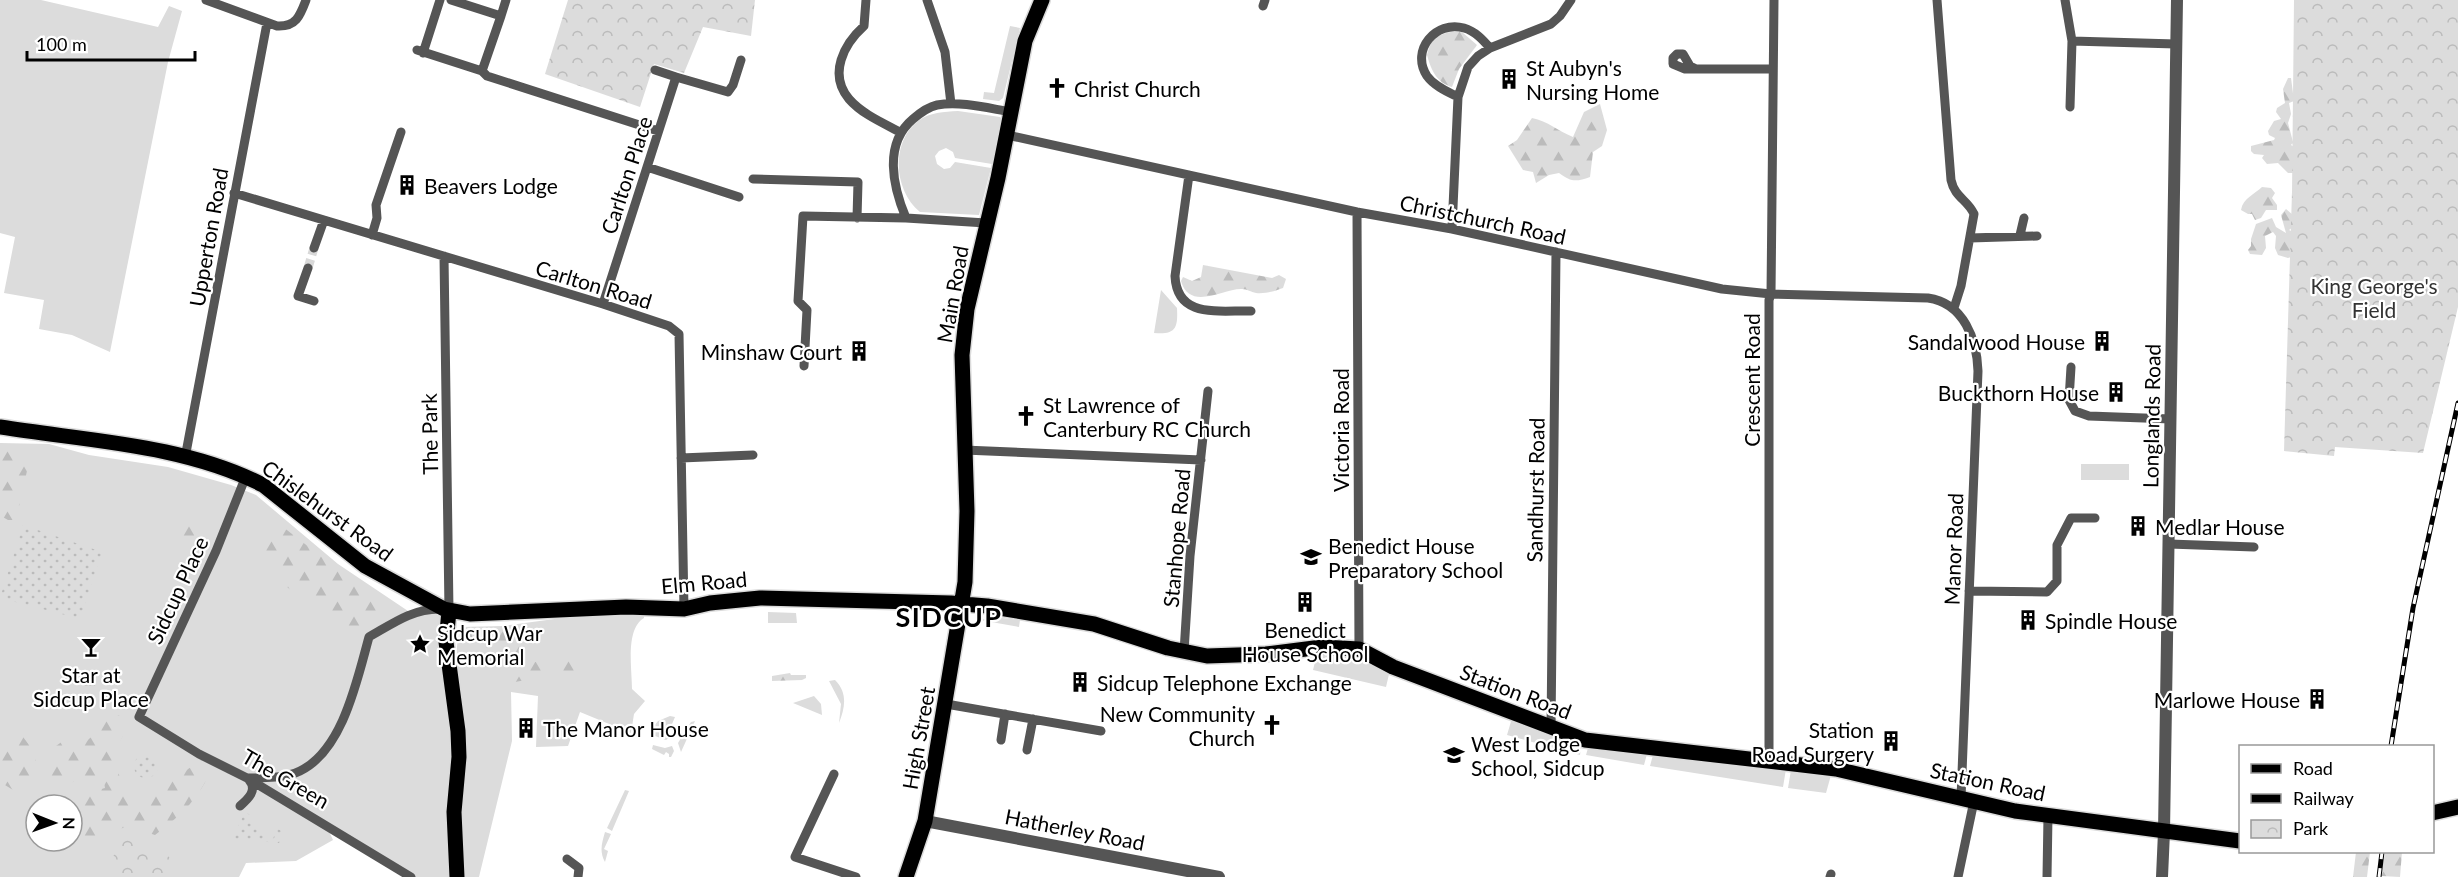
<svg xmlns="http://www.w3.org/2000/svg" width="2458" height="877" viewBox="0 0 2458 877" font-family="Lato,sans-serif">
	<defs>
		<pattern id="forest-firs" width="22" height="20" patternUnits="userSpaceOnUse" patternTransform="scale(1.5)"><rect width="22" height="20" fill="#dcdcdc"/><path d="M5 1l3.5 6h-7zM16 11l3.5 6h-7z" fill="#bbb"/></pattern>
		<pattern id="park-crowns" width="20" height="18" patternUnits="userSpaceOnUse" patternTransform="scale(1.5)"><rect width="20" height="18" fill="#dcdcdc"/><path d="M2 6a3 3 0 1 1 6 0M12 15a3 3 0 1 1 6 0" fill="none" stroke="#bbb"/></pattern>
		<pattern id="garden-dots" width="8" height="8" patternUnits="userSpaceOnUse" patternTransform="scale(1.5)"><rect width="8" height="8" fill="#dcdcdc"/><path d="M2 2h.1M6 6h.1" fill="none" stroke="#bbb" stroke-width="1.8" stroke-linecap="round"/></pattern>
	</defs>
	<rect width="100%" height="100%" fill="#fff"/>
	<!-- grass -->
	<path fill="#dcdcdc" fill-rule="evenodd" d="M0,0H41L158,27L169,6L182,11L168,62L110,352L72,335L39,329L44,300L4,293L15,237L0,233Z
		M1010,26L1020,28L1003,98L999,101L983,99L984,92L994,93Z
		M958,111L1000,117L1002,120L992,164L955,158L953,152L946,148L939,151L935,156L937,164L944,169L950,168L955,162L991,168L979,215L920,212C894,191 890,143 918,121C930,112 944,112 958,111Z
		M1161,290L1177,308C1178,328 1176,335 1154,333Z
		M0,443L49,444L89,455L168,467L231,485L256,495L338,564L411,613L449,611L466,760C468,721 448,662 461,627L502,626L644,607V618C625,629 632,669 632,689L645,701L634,714L631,733L580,712L568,746L536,747L538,696L511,692L512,741L479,877H414L327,827L333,840L296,861L246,863L239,877H0ZM36,805H72V841H36Z
		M2081,464H2129V480H2081Z
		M768,612L796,613L797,623H768Z
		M993,617L1020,620L1019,627L980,620Z
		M1317,654L1364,659L1390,670L1386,687L1313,670Z
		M835,680C848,693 845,708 839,723L841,704L829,681Z
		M814,696L821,704L822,715L793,703Z
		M670,716L675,717L672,724L664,727L669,738L666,740L655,736L654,726L658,721Z
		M1512,718L1581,747L1580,755L1507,735Z
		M695,721L681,752L678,743L691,722Z
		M653,745L665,748L672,746L674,751L671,757H669V754L666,752L664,755L652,749Z
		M1588,748L1647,754L1644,765L1586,755Z
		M1653,755L1786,769L1783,787L1650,766Z
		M1791,770L1831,775L1826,793L1788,788Z
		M625,790L629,791L612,831L607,828Z
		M605,832L611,834L604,849L608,851L605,862C599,851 602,843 605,832Z"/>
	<!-- forest -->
	<path fill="url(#forest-firs)" d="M1451,32H1462L1477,45L1459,69L1452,87C1437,83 1431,70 1427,55C1431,40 1435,35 1451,32Z
		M2288,78H2291L2294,101L2289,103L2291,114L2288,123L2293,142L2291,145L2294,147L2295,173H2288L2278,163L2267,164L2262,158L2264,155L2254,154L2251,151V146L2274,140L2275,138L2269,135L2268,131L2274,121L2281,119L2276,112L2277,108L2285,103L2283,89Z
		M1600,104L1607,130L1602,146L1593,152L1590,177C1576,182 1571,182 1559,173L1549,175L1536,183L1533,172L1523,170L1508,146L1517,140L1532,118C1548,121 1558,131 1573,137L1584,112Z
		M2262,187L2271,188L2275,193L2272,198L2277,205V210H2266L2261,218L2255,220L2252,214H2248L2241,210C2243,198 2255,194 2262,187Z
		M2286,209L2293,215V227L2289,230L2295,233L2294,256L2288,258L2278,255L2275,248L2276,236L2273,232L2265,236L2266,248L2262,255L2250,254L2248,250L2251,246V239L2256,224L2272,218L2276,227L2286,233L2281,215Z
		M1203,265L1272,278L1279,275L1286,279L1283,288C1275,291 1265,294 1256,293C1251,292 1247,289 1242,289C1224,288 1190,312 1181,281L1183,277L1192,281L1201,277Z
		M0,447L31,453L16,520H8L1,516L0,483L2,472L0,467Z
		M174 533a11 11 0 1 1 22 0a11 11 0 1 1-22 0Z
		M283,527L354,582L380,598L384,607L366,624L364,629L356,631L332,623L287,587L276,572L261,565L259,550L273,530Z
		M534,628L541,641L525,645V659L535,662L582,657L587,661L584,669L515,682L510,675V657L466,639L467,631Z
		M790,673L791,675H806V678L802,680L772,681V676Z
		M94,680L104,684L109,695L106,697L82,688L83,684Z
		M97,708L120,716L127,730L113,751L123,790L148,797L201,760L214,766C196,801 186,811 155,835L127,826L86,845L72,840V805H64L65,798L105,788L103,776L82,778L62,787L50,777L56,746L67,738L82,745L97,732Z
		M23,737L33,750L38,769L18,793L0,782V750L10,741Z
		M2356,852H2370L2367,877H2353Z
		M2385,852H2402L2400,877L2381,876Z"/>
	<!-- park -->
	<path fill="url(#park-crowns)" d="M568,0H755L751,36L703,27L684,73L654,64L640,107L545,74Z
		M2294,0H2458V307L2423,453L2335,447L2334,456L2284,451L2292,192Z
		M126,833L180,863L172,877H128L108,866Z"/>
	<!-- garden -->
	<path fill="url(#garden-dots)" d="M23,525L102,552L82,613H79L77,618L0,598Z
		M134 766a12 12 0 1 1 24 0a12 12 0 1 1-24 0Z
		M245,812L252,816L248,822L257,827L259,834L273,839L277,828L284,833L279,843L232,839Z"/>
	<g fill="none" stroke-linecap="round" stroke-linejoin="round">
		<!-- minor-tunnel -->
		<path stroke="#d9d9d9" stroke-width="9" stroke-dasharray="9 4.5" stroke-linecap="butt" d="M308,268L314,248"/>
		<!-- primary casing -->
		<g stroke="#dbdbdb" stroke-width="18">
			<path id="primary" d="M0,427C87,441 183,444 263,485L365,566L444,609L470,614L626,607L684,609L710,603L760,598L951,603L987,606L1094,624L1168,648L1207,656L1266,654L1322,647L1359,649L1393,667L1585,740L1836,769L2015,811L2240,841
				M449,611L446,642L458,731L459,757L454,812L457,877
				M2432,813L2458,807
				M906,877L925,821L965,582L967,511L962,355L967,309L998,178L1025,41L1042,0"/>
		</g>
		<!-- minor -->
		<path stroke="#555" stroke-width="9" d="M206,0L277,26C296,27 300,16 306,0
			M451,0L501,16L506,0
			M866,0L864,26C844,44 828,74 849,99C862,114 883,123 900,132
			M927,0L945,52L951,104
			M1937,0L1951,180C1955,198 1967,199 1974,214L1961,286L1954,308
			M2065,0L2072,41L2176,44
			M1263,6L1265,0
			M417,50L482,71L487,76L658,131
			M423,53L440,0
			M1696,69L1690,66L1683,54H1677L1673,58V64L1685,69H1773
			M482,71L501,16
			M676,77L728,92L733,85L741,60
			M1458,97C1448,92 1434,86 1427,76C1410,50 1436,20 1464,28C1475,31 1483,40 1490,48
			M2070,107L2072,41
			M1007,135L1357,212L1452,229L1722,289L1771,294L1928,298C1964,303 1977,340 1978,371L1961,798
			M647,167L739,197
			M1189,175L1175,276C1177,319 1219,310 1251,311
			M753,179L858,182L857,218
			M234,193L603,304L669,326L679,334L684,609
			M1357,212L1359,649
			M986,223L906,218C893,187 883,144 913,119C920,113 928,107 937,105C961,101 987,108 1011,112
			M1452,229L1458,97L1468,67L1478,56L1490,48L1551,24L1560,16L1571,0
			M372,235L377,218L376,205L401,132
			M2020,235L2024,218
			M1970,238L2037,236
			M314,248L324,220
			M444,256L449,611
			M308,268L298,296L314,301
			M603,304L676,77L655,70
			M804,366L807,310L798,301L803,216L906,218
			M2071,367L2069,400L2075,411L2089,416L2171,419
			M964,450L1201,460
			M185,458L267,23
			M681,458L753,455
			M246,476L216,551L139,717L199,754L247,778L411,877
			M2169,544L2254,547
			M1969,591L2047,592L2057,581V545L2071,518H2095
			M1184,652L1190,556L1208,391
			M946,704L1101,731
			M1551,729L1556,252
			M1001,740L1005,714
			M1027,750L1033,719
			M1769,761V300L1771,294L1774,0
			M834,774L795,857L856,877
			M249,778C265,778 286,778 300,771C343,750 357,680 369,637C392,624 412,609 439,609
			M240,806C248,799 258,790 249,780
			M567,859L579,868L578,877
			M1830,877L1831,874
			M1958,877L1974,801
			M2047,877L2048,816"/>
		<!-- tertiary -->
		<path stroke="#555" stroke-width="12" d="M925,821L1219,877
			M2162,877L2164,832L2177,0"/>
		<!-- primary -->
		<use href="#primary" stroke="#000" stroke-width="15"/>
		<!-- rail casing -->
		<g stroke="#000" stroke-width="5">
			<path id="rail" d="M2391,746L2413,608L2458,403
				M2379,877L2382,852"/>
		</g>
		<!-- rail -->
		<use href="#rail" stroke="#fff" stroke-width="3" stroke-dasharray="9" stroke-linecap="butt"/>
	</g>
	<!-- icons -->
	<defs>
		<g id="building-bare" transform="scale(1.62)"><path d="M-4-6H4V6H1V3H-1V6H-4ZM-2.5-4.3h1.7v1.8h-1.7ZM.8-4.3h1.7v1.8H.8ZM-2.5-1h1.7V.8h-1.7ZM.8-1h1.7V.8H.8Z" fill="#000" stroke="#fff" stroke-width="2.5" paint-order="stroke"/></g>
		<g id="church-bare" transform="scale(1.62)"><path d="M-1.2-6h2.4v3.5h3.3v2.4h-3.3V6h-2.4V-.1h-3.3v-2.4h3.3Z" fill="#000" stroke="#fff" stroke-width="2.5" paint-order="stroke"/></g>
		<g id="school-bare" transform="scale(1.62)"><path d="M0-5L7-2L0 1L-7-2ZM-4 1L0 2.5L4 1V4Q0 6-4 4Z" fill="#000" stroke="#fff" stroke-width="2.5" paint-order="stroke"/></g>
		<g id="sight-bare" transform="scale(1.62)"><path d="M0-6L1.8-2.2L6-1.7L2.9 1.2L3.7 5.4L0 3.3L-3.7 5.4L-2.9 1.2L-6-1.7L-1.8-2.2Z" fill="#000" stroke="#fff" stroke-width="2.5" paint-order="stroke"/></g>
		<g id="bar-bare" transform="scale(1.62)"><path d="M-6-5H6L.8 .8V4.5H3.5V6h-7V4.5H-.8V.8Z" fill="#000" stroke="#fff" stroke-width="2.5" paint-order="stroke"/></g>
	</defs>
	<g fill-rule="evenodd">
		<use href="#building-bare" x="1509" y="79"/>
		<use href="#church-bare" x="1057" y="88"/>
		<use href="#building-bare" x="407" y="185"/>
		<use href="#building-bare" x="2102" y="341"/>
		<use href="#building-bare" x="859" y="351"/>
		<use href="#building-bare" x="2116" y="392"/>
		<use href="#church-bare" x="1026" y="416"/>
		<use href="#building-bare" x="2138" y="526"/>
		<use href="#school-bare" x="1311" y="557"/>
		<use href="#building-bare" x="1305" y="602"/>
		<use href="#building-bare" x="2028" y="620"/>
		<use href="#sight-bare" x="420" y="644"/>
		<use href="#bar-bare" x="91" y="647"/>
		<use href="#building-bare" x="1080" y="682"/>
		<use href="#building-bare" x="2317" y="699"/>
		<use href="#church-bare" x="1272" y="725"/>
		<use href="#building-bare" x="526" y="728"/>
		<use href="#building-bare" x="1891" y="741"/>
		<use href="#school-bare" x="1454" y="755"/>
	</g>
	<g text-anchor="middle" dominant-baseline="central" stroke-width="4.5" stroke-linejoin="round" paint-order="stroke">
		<!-- poi labels -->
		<g font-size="21" fill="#000" stroke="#fff" text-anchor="start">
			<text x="1526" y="67">St Aubyn's<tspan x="1526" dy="24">Nursing Home</tspan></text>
			<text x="1074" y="88">Christ Church</text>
			<text x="424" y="185">Beavers Lodge</text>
			<text x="2085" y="341" text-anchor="end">Sandalwood House</text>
			<text x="842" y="351" text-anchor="end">Minshaw Court</text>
			<text x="2099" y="392" text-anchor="end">Buckthorn House</text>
			<text x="1043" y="404">St Lawrence of<tspan x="1043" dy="24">Canterbury RC Church</tspan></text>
			<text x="2155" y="526">Medlar House</text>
			<text x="1328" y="545">Benedict House<tspan x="1328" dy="24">Preparatory School</tspan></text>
			<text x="2045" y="620">Spindle House</text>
			<text x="1305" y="629" text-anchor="middle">Benedict<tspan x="1305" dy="24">House School</tspan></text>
			<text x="437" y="632">Sidcup War<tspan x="437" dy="24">Memorial</tspan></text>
			<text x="91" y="674" text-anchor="middle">Star at<tspan x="91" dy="24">Sidcup Place</tspan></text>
			<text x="1097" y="682">Sidcup Telephone Exchange</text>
			<text x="2300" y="699" text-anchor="end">Marlowe House</text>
			<text x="1255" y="713" text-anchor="end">New Community<tspan x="1255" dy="24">Church</tspan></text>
			<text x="543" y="728">The Manor House</text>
			<text x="1874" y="729" text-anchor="end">Station<tspan x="1874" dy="24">Road Surgery</tspan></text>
			<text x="1471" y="743">West Lodge<tspan x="1471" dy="24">School, Sidcup</tspan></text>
		</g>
		<!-- street labels -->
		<g font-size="21" fill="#000" stroke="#fff">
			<text transform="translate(626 175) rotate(-72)">Carlton Place</text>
			<text transform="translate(1483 219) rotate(12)">Christchurch Road</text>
			<text transform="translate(208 237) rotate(-80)">Upperton Road</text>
			<text transform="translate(594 284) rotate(17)">Carlton Road</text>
			<text transform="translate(952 294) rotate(-80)">Main Road</text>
			<text transform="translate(1751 380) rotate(-90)">Crescent Road</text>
			<text transform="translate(2151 416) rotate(-89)">Longlands Road</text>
			<text transform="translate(1340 430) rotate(-90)">Victoria Road</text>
			<text transform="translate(429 434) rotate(-91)">The Park</text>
			<text transform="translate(1535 490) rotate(-89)">Sandhurst Road</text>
			<text transform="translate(328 510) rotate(36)">Chislehurst Road</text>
			<text transform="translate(1176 538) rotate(-85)">Stanhope Road</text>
			<text transform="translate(1953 549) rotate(-88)">Manor Road</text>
			<text transform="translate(704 582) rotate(-5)">Elm Road</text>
			<text transform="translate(177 590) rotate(-65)">Sidcup Place</text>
			<text transform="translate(1516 691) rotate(21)">Station Road</text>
			<text transform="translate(918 738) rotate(-80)">High Street</text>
			<text transform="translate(286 778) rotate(30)">The Green</text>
			<text transform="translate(1988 781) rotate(12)">Station Road</text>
			<text transform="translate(1075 829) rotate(11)">Hatherley Road</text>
		</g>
		<!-- park labels -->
		<g font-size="21" fill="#333" stroke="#fff">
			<text x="2374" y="285">King George's<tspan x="2374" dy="24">Field</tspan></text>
		</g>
		<!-- district labels -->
		<g font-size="27" font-weight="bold" letter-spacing="1.5" fill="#000" stroke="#fff">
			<text x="949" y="616">SIDCUP</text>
		</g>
	</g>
	<!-- legend -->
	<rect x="2239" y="745" width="195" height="108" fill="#ffffff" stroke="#999999" stroke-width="1.5"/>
	<rect x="2251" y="764" width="30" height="9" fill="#000000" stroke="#999999" stroke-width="1.5"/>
	<text x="2293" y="775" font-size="18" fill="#000000">Road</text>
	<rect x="2251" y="794" width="30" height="9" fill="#000000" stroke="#999999" stroke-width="1.5"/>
	<text x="2293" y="805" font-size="18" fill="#000000">Railway</text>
	<rect x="2251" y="820" width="30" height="18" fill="url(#park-crowns)" stroke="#999999" stroke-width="1.5"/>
	<text x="2293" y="835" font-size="18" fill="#000000">Park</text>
	<!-- north arrow -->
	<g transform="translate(54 823) rotate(91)"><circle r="28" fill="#ffffff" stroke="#999999" stroke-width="1.5"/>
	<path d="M0-4.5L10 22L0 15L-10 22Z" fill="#000000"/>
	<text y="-9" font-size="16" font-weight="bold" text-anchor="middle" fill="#000000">N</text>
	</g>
	<!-- scale -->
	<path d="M27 51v9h168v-9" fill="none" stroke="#000000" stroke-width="3"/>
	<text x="36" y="51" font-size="18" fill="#000000" stroke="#ffffff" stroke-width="4.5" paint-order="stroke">100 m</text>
</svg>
